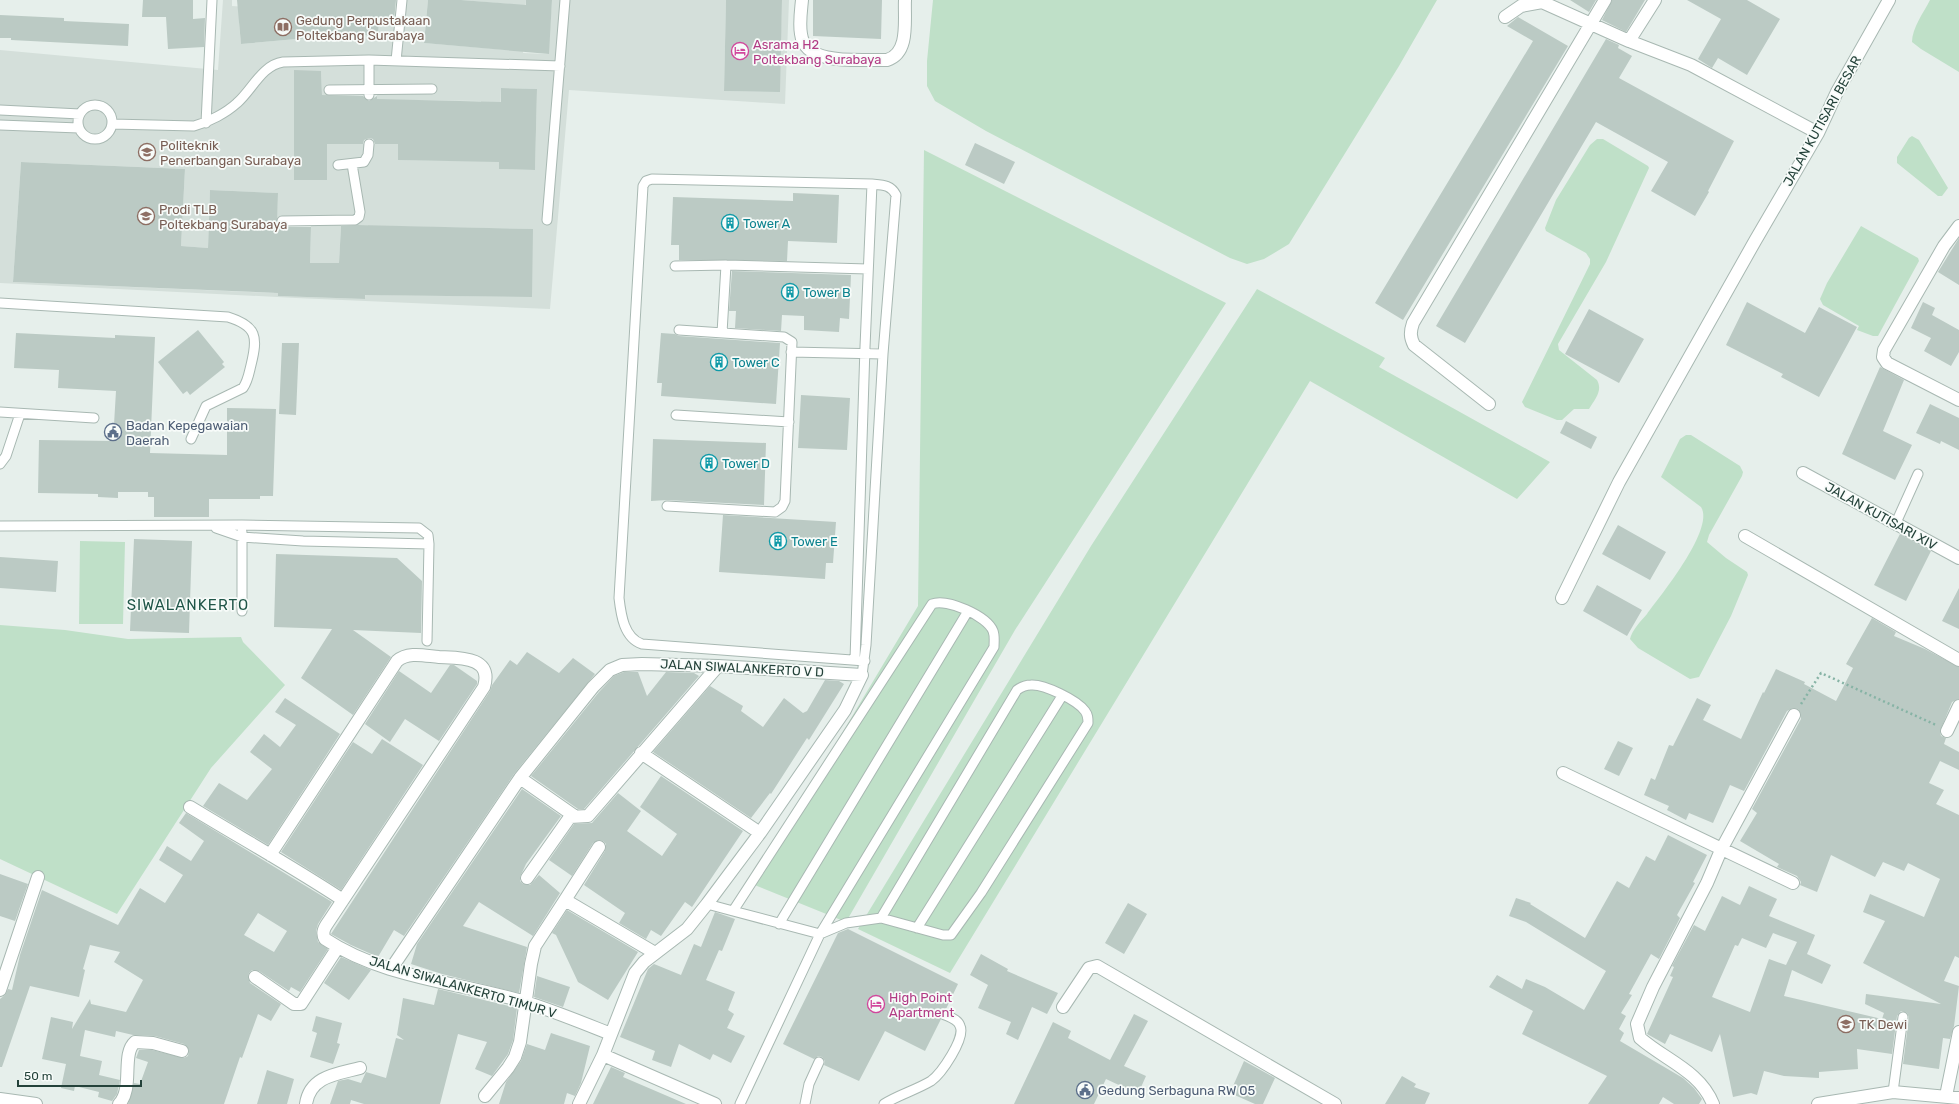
<svg xmlns="http://www.w3.org/2000/svg" width="1959" height="1104" viewBox="0 0 1959 1104" font-family="Rubik,sans-serif">
	<rect width="100%" height="100%" fill="#e6efeb"/>
	<!-- built -->
	<path fill="#d4dfda" fill-rule="evenodd" d="M223,0H232V6L278,9V0H301L300,10L324,12L325,0H336L334,33L378,36L379,20L395,21L397,0H428L424,43L508,50L511,4L461,0H526L523,53L548,54L552,0H726L724,91L779,92L782,0H789L785,104L569,90L550,309L296,298L0,283V50L218,70ZM317,16L319,37L241,44L239,23ZM294,71H321L322,95H377V144H327V180L294,179ZM501,88L537,89L535,170L499,169ZM399,100L481,101V161L398,160ZM21,162L185,169L181,246L208,248L210,190L278,193L274,293L13,282ZM280,225L311,226L310,263H339L341,225H368L365,299L278,296ZM381,226L532,229V297L380,295Z"/>
	<!-- green -->
	<path fill="#bfe0c8" d="M933,0H1437L1399,66L1289,244L1264,259L1247,264L1230,258L986,131L935,101L927,86V61Z
		M1930,0H1959V72L1921,49L1912,42C1912,28 1924,12 1930,0Z
		M1912,136L1919,140L1948,188L1942,196H1938L1897,163V157L1909,138Z
		M1597,139H1603L1648,166L1649,168L1606,262L1558,344L1559,350L1597,380C1603,391 1595,399 1589,409H1574L1562,420H1557L1525,407L1522,402L1590,264V259L1586,253L1546,231L1545,228L1556,200L1590,145Z
		M924,150L1226,303L1015,630L846,922L752,884L918,606Z
		M1861,226L1918,258L1919,261L1878,336H1873L1857,330L1859,326L1823,305L1820,299L1827,283Z
		M1257,289L1385,358L1379,367L1550,462L1517,499L1310,381L950,973L858,929L1091,546Z
		M1686,435H1691L1740,466L1743,472L1742,476L1709,535L1707,542L1726,558L1747,572L1748,575L1731,616L1699,677L1690,679L1638,648L1630,639C1632,630 1641,621 1647,614C1661,595 1715,529 1701,507L1661,477L1680,439Z
		M80,541L125,542L123,624H79Z
		M0,625L65,630L128,639L241,637L243,642L285,685L211,768L117,914L0,859Z"/>
	<!-- building -->
	<path fill="#bbcac4" fill-rule="evenodd" d="M143,0H193V19L205,18L204,47L168,49L166,17H142Z
		M237,0H396L394,21L379,20L378,36L318,32L319,37L241,44Z
		M428,0H461L526,5V0H552L549,54L424,43Z
		M726,0H782L780,92L724,91Z
		M813,0H882L881,39L813,36Z
		M1570,0H1596L1589,12Z
		M1612,0H1645L1626,32L1602,20Z
		M1687,0H1747L1780,19L1747,75L1718,58L1712,68L1698,59L1721,19Z
		M0,15L64,18V21L129,24L128,46L11,40V38H0Z
		M1518,17L1568,46L1403,320L1375,303L1533,41L1507,26Z
		M1606,39L1619,45L1618,48L1632,56L1619,78L1734,141L1708,191L1709,192L1695,216L1651,191L1668,162L1596,122L1465,343L1436,326Z
		M294,70L321,71L322,95L363,96L369,101L377,96V99L501,102V88L537,89L535,170L499,169V162L398,160V144H375L373,139L369,138L364,140L363,144H327V180H294Z
		M975,143L1015,162L1004,184L965,165Z
		M21,162L185,169L181,246L208,248L210,190L278,193L277,225L282,227H311L310,263H339L341,226L358,225L533,229L532,297L365,295V299L278,296V293L13,282Z
		M793,193L839,195L837,243L788,241L787,261L679,260V245H671L673,197L793,201Z
		M1959,238V285L1938,272Z
		M732,271L851,275L849,319L840,318L839,332L804,330V316L782,315L781,331L735,328L736,311H729Z
		M1747,302L1805,333L1819,307L1857,327L1819,397L1781,377L1783,374L1726,345Z
		M1923,302L1935,308L1932,315L1959,330V352L1951,366L1924,351L1931,338L1911,328Z
		M1589,309L1644,339L1619,383L1565,354Z
		M198,330L224,362L222,364L225,367L190,395L187,391L183,394L158,362Z
		M16,333L115,338V335L155,337L150,453L227,455V408L276,409L273,496H260V499H209V517H154V497H148V492H118V498L98,497V494L38,493L39,440L113,441L116,391L58,388L59,370L14,368Z
		M661,333L675,334L679,336L780,343L776,404L661,396L662,383H657Z
		M282,343H299L296,415L279,414Z
		M1880,367L1904,380L1883,431L1912,445L1895,480L1842,454Z
		M801,395L850,398L847,450L798,448Z
		M1930,404L1959,418V450L1941,441L1940,444L1916,433Z
		M1566,421L1597,437L1591,449L1560,433Z
		M653,439L766,443L764,505L667,500L651,501Z
		M723,515L836,522L833,563H826L825,579L719,572Z
		M1618,525L1666,552L1650,580L1602,554Z
		M1900,534L1931,551L1906,601L1874,585Z
		M134,539L192,541L189,633L130,631Z
		M276,554L397,558L422,581L421,633L353,630L391,657L353,715L301,678L332,629L274,627Z
		M0,557L58,561L56,592L0,588Z
		M1597,585L1642,610L1627,636L1583,611Z
		M1959,588V629L1942,621Z
		M1872,618L1896,632L1894,636L1925,649L1959,667V699L1952,702L1940,731L1941,736L1946,738L1944,744L1959,752V770L1940,761L1929,783L1944,790L1936,804L1959,815V958L1955,956L1944,981L1959,986L1954,1026L1950,1039L1943,1038L1939,1069L1903,1064L1909,1017L1907,1013L1901,1011L1897,1016L1892,1054L1857,1049L1858,1069L1819,1072V1078L1784,1076L1764,1071L1757,1095L1751,1093L1733,1097L1720,1034L1712,1052L1670,1034L1665,1044L1647,1034L1673,977L1670,976L1674,967L1672,966L1694,925L1705,931L1722,896L1740,905L1749,886L1777,899L1769,916L1815,935L1807,954L1831,965L1822,984L1792,970L1784,996L1882,1019L1884,1013L1865,1004L1866,994L1941,1004L1863,963L1885,921L1863,912L1870,894L1924,917L1940,879L1908,863L1904,871L1883,862L1875,877L1831,855L1817,892L1800,885L1801,882L1797,876L1777,867L1779,864L1740,841L1757,813L1752,809L1801,719V714L1798,709L1793,708L1787,711L1744,791L1730,785L1713,823L1689,813L1686,820L1667,810L1669,806L1644,795L1651,778L1655,780L1669,745L1673,746L1697,698L1711,705L1703,720L1741,739L1763,692L1764,693L1776,669L1805,682L1804,684L1836,701L1853,668L1846,664ZM1773,933L1797,942L1786,965L1769,959L1750,1012L1712,997L1735,945L1738,946L1742,938L1766,948Z
		M527,652L559,673L573,658L595,674L514,774L404,936L394,930L378,957L351,945L331,934L490,691L492,685L510,660L517,665Z
		M450,665H454L477,681V684L439,741L405,719L390,742L365,724L399,671L431,693Z
		M624,672H638L647,696L666,672L694,673L699,676L584,809H578L531,776L599,692L614,676Z
		M825,680L839,681L844,684L809,740L807,738L771,794L770,793L751,818L653,752L710,686L743,706L741,711L763,727L784,698L803,713L807,711Z
		M285,698L340,734L268,845L203,806L219,783L247,800L272,769L250,752L264,734L280,747L296,725L275,712Z
		M382,739L423,765L341,890L281,852L353,742L372,754Z
		M1618,741L1633,748L1619,776L1604,769Z
		M661,776L743,831L692,907L685,902L661,936L651,930L646,939L619,923L625,913L584,885L605,851L606,844L603,841L599,840L593,843L572,876L549,860L574,824L592,823L618,793L641,811L627,831L662,856L677,834L640,807Z
		M522,789L561,816L526,864L520,877V881L523,884L530,885L539,875L560,893L533,936L479,902L463,926L527,947L519,993L442,974L411,964L417,944Z
		M186,813L332,902L318,924L316,931L318,942L328,949L300,992L291,987L289,991L259,971L252,970L249,973L248,977L250,983L281,1004L271,1021L258,1014L242,1058L240,1057L224,1104H128L134,1083L140,1084L148,1062L136,1058L139,1050H152L184,1058L188,1056L189,1050L184,1044L155,1036L133,1035L116,1031L115,1037L85,1030L80,1056L102,1061L99,1075L120,1080L117,1094L112,1101L98,1097L99,1092L75,1086L74,1091L61,1088L66,1064L42,1059L51,1017L73,1022L72,1029L90,999L91,1004L126,1012L143,980L114,962L120,952L90,945L83,969L85,970L79,997L30,986L2,1067H0V999L5,995L8,989L12,990L20,955L42,890L118,925L140,888L165,903L183,875L159,860L167,846L191,861L204,841L179,823ZM258,913L287,931L274,952L244,935Z
		M1668,835L1707,855L1693,882L1695,883L1677,915L1680,918L1659,959L1651,954L1629,994L1632,995L1621,1013L1626,1016L1619,1029L1624,1033L1620,1041L1683,1078L1694,1088L1702,1099L1699,1104H1674L1663,1097L1659,1104H1588L1607,1076L1522,1034L1533,1011L1489,987L1497,975L1522,989L1526,979L1545,987L1584,1010L1606,971L1526,922L1509,916L1516,898L1531,903L1530,904L1585,938L1617,881L1629,888L1646,856L1655,861Z
		M0,874L28,884L15,921L0,916Z
		M1128,903L1147,914L1124,954L1105,943Z
		M567,910L638,952L608,1000L578,982L556,935L552,933Z
		M715,912L735,919L722,951L719,950L706,980L735,992L728,1010L734,1014L727,1028L745,1036L731,1063L713,1054L710,1060L679,1044L671,1067L652,1060L655,1051L620,1037L648,969L654,964L681,975L694,944L701,947Z
		M848,929L958,984L946,1009L942,1008L938,1011L937,1015L941,1019L925,1051L885,1031L859,1081L824,1065L825,1061L822,1057L818,1056L814,1059L783,1044L838,933Z
		M981,954L1008,969L1007,971L1058,993L1047,1014L1032,1007L1018,1040L1006,1034L1011,1022L978,1008L988,985L970,975Z
		M341,957L371,970L349,1000L324,983Z
		M537,976L570,987L563,1007L534,997Z
		M438,989L517,1008L513,1040L508,1054L492,1076L475,1069L487,1042L458,1034L440,1104H364L351,1100L350,1104H330L338,1081L348,1079L361,1083L366,1072L386,1078L396,1038L404,1040L397,1035L403,998L434,1005Z
		M1134,1014L1148,1021L1124,1066L1146,1076L1138,1094L1106,1079L1094,1104H1014L1053,1022L1071,1031L1068,1038L1110,1060Z
		M316,1016L342,1023L337,1043L340,1044L333,1064L310,1057L317,1033L312,1031Z
		M551,1033L590,1046L581,1083L575,1096L567,1093L564,1104H499L506,1082L521,1061L527,1044L545,1050Z
		M1244,1061L1275,1078L1263,1104H1255L1230,1093Z
		M611,1067L625,1073L623,1077L686,1104H593Z
		M267,1070L294,1079L287,1104H257Z
		M1402,1076L1416,1084L1414,1087L1430,1093L1425,1104H1385Z"/>
	<g fill="none" stroke-linecap="round" stroke-linejoin="round">
		<!-- service casing -->
		<g stroke="#a8b8b2" stroke-width="11">
			<path id="service" d="M396,61L402,0
				M329,90L432,89
				M369,95V60
				M78 122a17 17 0 1 1 34 0a17 17 0 1 1-34 0Z
				M0,110L80,114
				M206,123L212,0
				M112,124L194,126C209,122 226,113 237,103C252,90 262,65 283,62L369,60L560,66
				M0,125L79,128
				M338,165L364,162L368,155L369,144
				M547,220L565,0
				M282,221L355,220L359,217L360,212L352,164
				M675,266L726,265L868,269
				M0,303L228,317C257,326 258,337 251,365C249,373 248,381 243,388L206,406L191,439
				M722,333L726,265
				M791,352L883,354
				M0,412L94,418
				M676,415L789,422
				M0,464L6,456L20,414
				M667,506L775,512L782,507L785,501L792,342L784,337L679,330
				M1895,525L1918,474
				M0,526L242,525L419,528L428,535L429,544L427,641
				M216,528L242,537L303,541L429,544
				M242,532V611
				M855,660L865,347L872,184
				M862,675L866,645L883,354L896,195C891,185 883,185 872,184L652,179L646,181L643,186L619,598C621,615 624,638 642,644L865,661
				M707,904L733,911
				M779,924L968,611
				M917,928L1062,696
				M1893,1092L1903,1017
				M740,1104L820,934L994,647C994,642 995,636 993,631C987,616 947,598 932,604L733,911L820,934L846,923L881,918L943,935H951L981,893L1088,723C1088,718 1088,715 1085,711C1077,700 1044,684 1031,685C1025,685 1021,687 1017,690L881,918
				M805,1104L809,1084L819,1062
				M884,1104C898,1095 916,1090 931,1081C941,1074 966,1038 960,1026C958,1019 949,1017 943,1014"/>
		</g>
		<!-- minor casing -->
		<g stroke="#a8b8b2" stroke-width="14">
			<path id="minor" d="M802,0C801,11 799,23 801,34C805,67 862,59 887,60C910,53 904,20 905,0
				M1505,17L1521,6L1542,2L1629,41L1655,0
				M1629,41L1691,65L1818,133
				M1959,226L1944,246L1884,350L1883,357L1887,363L1959,400
				M1489,404L1414,345C1410,337 1410,332 1413,323L1605,0
				M1803,473L1959,558
				M1745,536L1959,660
				M1562,598L1619,482L1755,241L1818,133L1837,92L1889,0
				M1947,731L1959,706
				M641,753L760,833
				M1563,773L1793,883
				M520,778L573,815
				M190,807C241,838 293,867 343,900
				M270,855L397,661C408,651 426,656 439,657C459,658 493,656 484,687L329,921C325,927 321,932 325,939C383,978 459,982 525,1002C554,1011 583,1023 611,1034
				M527,878L570,817L588,816L718,666
				M565,900L599,847
				M391,969L520,778L593,687L610,670L622,665L642,664L718,666L862,675L845,710L760,833L707,904L687,929L644,962L635,973L603,1055L579,1104
				M255,977L294,1004H301L338,947
				M0,990L38,877
				M1063,1007L1089,968L1097,966L1335,1104
				M603,1055L715,1104
				M485,1096L508,1068L515,1057L520,1042L531,964L535,946L565,900L655,953
				M1946,1096L1959,1032
				M0,1099L36,1104
				M119,1104C134,1089 121,1054 135,1042L153,1043L182,1051
				M306,1104C310,1076 337,1074 360,1068
				M1713,1104C1700,1071 1665,1060 1640,1038L1637,1024L1653,987L1707,883L1721,850L1794,715
				M1818,1104L1893,1092L1959,1098"/>
		</g>
		<!-- path -->
		<path stroke="#86b3a5" stroke-width="2.5" stroke-dasharray="2 3" stroke-linecap="butt" d="M1801,704L1821,673L1936,725"/>
		<!-- service -->
		<use href="#service" stroke="#fff" stroke-width="9"/>
		<!-- minor -->
		<use href="#minor" stroke="#fff" stroke-width="12"/>
	</g>
	<!-- icons -->
	<defs>
		<g id="library-ring" transform="scale(0.9)"><circle r="9.5" fill="#f7fbf9" stroke="#8d6e63" stroke-width="1.5"/><path d="M-6-4Q-3-5.5-.7-3.5V5Q-3 3-6 4ZM6-4Q3-5.5 .7-3.5V5Q3 3 6 4Z" fill="#8d6e63"/></g>
		<g id="hotel-ring" transform="scale(0.9)"><circle r="9.5" fill="#f7fbf9" stroke="#d1479c" stroke-width="1.5"/><path d="M-6-4.5h1.5V1H6V5H4.5V3h-9V5H-6ZM-4 0a1.8 1.8 0 1 1 3.6 0ZM.5 0V-2.5h3Q6-2.5 6 0Z" fill="#d1479c"/></g>
		<g id="university-ring" transform="scale(0.9)"><circle r="9.5" fill="#f7fbf9" stroke="#8d6e63" stroke-width="1.5"/><path d="M0-5L7-2L0 1L-7-2ZM-4 1L0 2.5L4 1V4Q0 6-4 4Z" fill="#8d6e63"/></g>
		<g id="building-ring" transform="scale(0.9)"><circle r="9.5" fill="#f7fbf9" stroke="#0f9aa8" stroke-width="1.5"/><path d="M-4-6H4V6H1V3H-1V6H-4ZM-2.5-4.3h1.7v1.8h-1.7ZM.8-4.3h1.7v1.8H.8ZM-2.5-1h1.7V.8h-1.7ZM.8-1h1.7V.8H.8Z" fill="#0f9aa8"/></g>
		<g id="civic-ring" transform="scale(0.9)"><circle r="9.5" fill="#f7fbf9" stroke="#5c6f8a" stroke-width="1.5"/><path d="M-.6-6.5H3V-4.5H.6V-3L4-1V1h2V6H-6V1h2V-1L-.6-3ZM-1.2 2.5V6h2.4V2.5Z" fill="#5c6f8a"/></g>
		<g id="school-ring" transform="scale(0.9)"><circle r="9.5" fill="#f7fbf9" stroke="#8d6e63" stroke-width="1.5"/><path d="M0-5L7-2L0 1L-7-2ZM-4 1L0 2.5L4 1V4Q0 6-4 4Z" fill="#8d6e63"/></g>
	</defs>
	<g fill-rule="evenodd">
		<use href="#library-ring" x="283" y="27"/>
		<use href="#hotel-ring" x="740" y="51"/>
		<use href="#university-ring" x="147" y="152"/>
		<use href="#university-ring" x="146" y="216"/>
		<use href="#building-ring" x="730" y="223"/>
		<use href="#building-ring" x="790" y="292"/>
		<use href="#building-ring" x="719" y="362"/>
		<use href="#civic-ring" x="113" y="432"/>
		<use href="#building-ring" x="709" y="463"/>
		<use href="#building-ring" x="778" y="541"/>
		<use href="#hotel-ring" x="876" y="1004"/>
		<use href="#school-ring" x="1846" y="1024"/>
		<use href="#civic-ring" x="1085" y="1090"/>
	</g>
	<g text-anchor="middle" dominant-baseline="central" stroke-width="3.5" stroke-linejoin="round" paint-order="stroke">
		<!-- education labels -->
		<g font-size="13" fill="#785e54" stroke="#f7fbf9" text-anchor="start">
			<text x="296" y="20">Gedung Perpustakaan<tspan x="296" dy="15">Poltekbang Surabaya</tspan></text>
			<text x="160" y="145">Politeknik<tspan x="160" dy="15">Penerbangan Surabaya</tspan></text>
			<text x="159" y="209">Prodi TLB<tspan x="159" dy="15">Poltekbang Surabaya</tspan></text>
			<text x="1859" y="1024">TK Dewi</text>
		</g>
		<!-- hotel labels -->
		<g font-size="13" fill="#b23c85" stroke="#f7fbf9" text-anchor="start">
			<text x="753" y="44">Asrama H2<tspan x="753" dy="15">Poltekbang Surabaya</tspan></text>
			<text x="889" y="997">High Point<tspan x="889" dy="15">Apartment</tspan></text>
		</g>
		<!-- street labels -->
		<g font-size="13" fill="#24423a" stroke="#f7fbf9">
			<text transform="translate(1822 121) rotate(-61)">JALAN KUTISARI BESAR</text>
			<text transform="translate(1881 516) rotate(29)">JALAN KUTISARI XIV</text>
			<text transform="translate(742 668) rotate(3)">JALAN SIWALANKERTO V D</text>
			<text transform="translate(463 987) rotate(16)">JALAN SIWALANKERTO TIMUR V</text>
		</g>
		<!-- culture labels -->
		<g font-size="13" fill="#0d838f" stroke="#f7fbf9" text-anchor="start">
			<text x="743" y="223">Tower A</text>
			<text x="803" y="292">Tower B</text>
			<text x="732" y="362">Tower C</text>
			<text x="722" y="463">Tower D</text>
			<text x="791" y="541">Tower E</text>
		</g>
		<!-- service labels -->
		<g font-size="13" fill="#4e5e75" stroke="#f7fbf9" text-anchor="start">
			<text x="126" y="425">Badan Kepegawaian<tspan x="126" dy="15">Daerah</tspan></text>
			<text x="1098" y="1090">Gedung Serbaguna RW 05</text>
		</g>
		<!-- quarter labels -->
		<g font-size="15" letter-spacing="1" fill="#1f5548" stroke="#f7fbf9">
			<text x="188" y="605">SIWALANKERTO</text>
		</g>
	</g>
	<!-- scale -->
	<path d="M18 1080v6h123v-6" fill="none" stroke="#24423a" stroke-width="2"/>
	<text x="24" y="1080" font-size="12" fill="#24423a" stroke="#f7fbf9" stroke-width="3" paint-order="stroke">50 m</text>
</svg>
